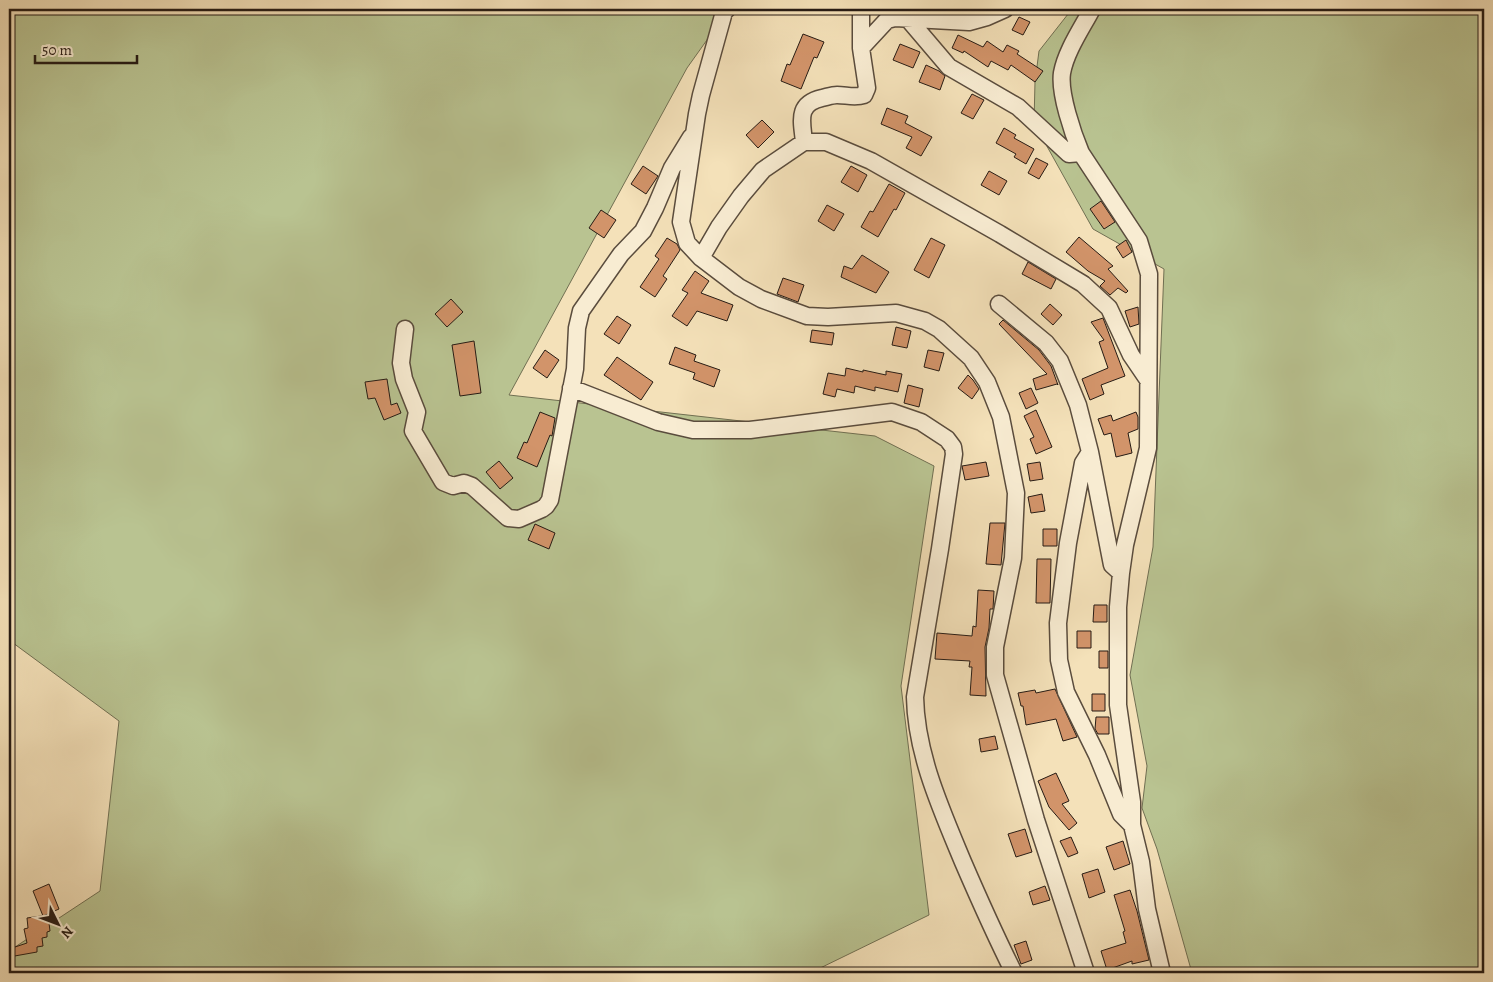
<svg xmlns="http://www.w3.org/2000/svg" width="1493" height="982" viewBox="0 0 1493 982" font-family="Alegreya,serif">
	<rect width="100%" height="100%" fill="#f4e1b9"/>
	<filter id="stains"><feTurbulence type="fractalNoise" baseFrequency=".004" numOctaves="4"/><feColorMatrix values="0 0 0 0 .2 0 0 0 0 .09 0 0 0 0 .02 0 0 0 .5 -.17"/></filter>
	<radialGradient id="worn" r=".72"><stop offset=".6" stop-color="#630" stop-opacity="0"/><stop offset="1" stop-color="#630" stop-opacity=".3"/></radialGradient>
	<!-- green -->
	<path fill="#b9c391" stroke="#706f52" d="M9,9H729L687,68L509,395L875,436L934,466L901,686L929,915L810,973H9V951L100,891L119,721L9,640Z
		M1072,9H1484V973H1192L1157,849L1142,808L1147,766L1130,675L1153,547L1164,269L1093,229L1034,123L1035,82L1039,51Z"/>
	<!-- building -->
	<path fill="#d2946a" stroke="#261b14" d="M1019,17L1030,22L1023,35L1012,30Z
		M803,34L824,42L817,58L814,57L801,89L781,81L787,64L790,65Z
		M958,35L983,47L987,41L1003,52L1007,45L1019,51L1017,54L1043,71L1035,82L1011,65L1008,70L991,61L988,67L964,51L963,53L952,48Z
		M900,44L920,52L913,68L893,60Z
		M926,65L939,71L945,76L940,90L919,82Z
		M972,94L984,100L973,119L961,113Z
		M887,108L908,116L905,123L932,137L921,156L906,148L912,137L881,124Z
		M762,120L774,132L758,148L746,135Z
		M1004,128L1016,135L1014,138L1034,149L1026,164L1014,157L1016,154L996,143Z
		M1036,158L1048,164L1039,179L1028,173Z
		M643,166L658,176L646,194L631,184Z
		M851,166L867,175L858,192L841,182Z
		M989,171L1007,181L999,195L981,185Z
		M889,184L905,193L896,210L894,209L878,237L861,227L870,211L873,212Z
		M1101,201L1115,222L1104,229L1090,209Z
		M827,205L844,214L834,231L818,221Z
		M601,210L616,220L604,238L589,228Z
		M1079,237L1113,266L1108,269L1128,291L1126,293L1118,288L1110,295L1100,286L1105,281L1088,271L1066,252Z
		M667,238L677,244L680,250L663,276L667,279L655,297L640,287L659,259L655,256Z
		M931,238L945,245L929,278L914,270Z
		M1126,240L1132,252L1123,258L1116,247Z
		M862,255L889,272L876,293L841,277L844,266L852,269Z
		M1028,262L1056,279L1051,289L1022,274Z
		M695,271L709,281L701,293L733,305L727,321L697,311L687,326L672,316L688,293L682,290Z
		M783,278L804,285L798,302L777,294Z
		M451,299L463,312L447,327L435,314Z
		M1050,304L1062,315L1053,325L1041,314Z
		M1138,307L1139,324L1130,327L1125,311Z
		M617,316L631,325L619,344L604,334Z
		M1103,318L1125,376L1101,385L1104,394L1090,400L1082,379L1108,368L1099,342L1104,340L1091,322Z
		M1003,320L1039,350L1051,366L1058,385L1057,384L1036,390L1033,379L1047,374L999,324Z
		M896,327L911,331L907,348L892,345Z
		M812,330L834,333L832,345L810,342Z
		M474,341L481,393L460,396L452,345Z
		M675,347L696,355L694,361L720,370L714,387L693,379L695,373L669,364Z
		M545,350L559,360L547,378L533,368Z
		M928,350L944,353L939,371L924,367Z
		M617,357L653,382L641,400L604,375Z
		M846,368L863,372V370L886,375V371L902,374L898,392L875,387V391L855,386L854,393L837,389L835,397L823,394L828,373L845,376Z
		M968,375L973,380L979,389L972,399L958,388Z
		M387,379L391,405L397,403L401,413L384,420L375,398L368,399L365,382Z
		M908,385L923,389L919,407L904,403Z
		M1031,388L1038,403L1026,409L1019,393Z
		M1036,410L1052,447L1036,454L1030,439L1034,437L1024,416Z
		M540,412L555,418L552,436L550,435L537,467L517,458L524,442L527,443Z
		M1136,412L1138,417V429L1128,433L1132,453L1116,457L1111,433L1104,435L1098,419L1111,415L1113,421Z
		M499,461L513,478L500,489L486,472Z
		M986,462L989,476L965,480L962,466Z
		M1040,462L1043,479L1030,481L1027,464Z
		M1042,494L1045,511L1031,513L1028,497Z
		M990,523H1005L1001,565L986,564Z
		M535,524L555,533L549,549L528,540Z
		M1043,529H1057V546H1043Z
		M1037,559H1051L1050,603H1036Z
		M978,590L994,591L993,609H990L989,628L985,647L986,696L970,695L972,667H969L970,661L935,659L937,633L972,636L973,626L976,627Z
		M1094,605H1107V622H1093Z
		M1077,631H1091V648H1077Z
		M1099,651H1108V668H1099Z
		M1055,689L1077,737L1063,741L1056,719L1026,725L1023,706H1021L1018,693L1035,690L1036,693Z
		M1092,694H1105V711H1092Z
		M1096,717H1109V734H1098L1095,729Z
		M995,736L998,749L981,752L979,739Z
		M1056,773L1069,801L1062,804L1077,823L1069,830L1049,807L1038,781Z
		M1025,829L1032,852L1016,857L1008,834Z
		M1071,837L1078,853L1068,857L1060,841Z
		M1123,841L1130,864L1114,870L1106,847Z
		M1098,869L1105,892L1089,898L1082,874Z
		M49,884L59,909L43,916L33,891Z
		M1045,886L1050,900L1033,905L1029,892Z
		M1130,890L1137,911L1149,960L1132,964V961L1107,970L1101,951L1126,943L1123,932L1125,931L1114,895Z
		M48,915L50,931L47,932V937L42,938L43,946L37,947V952L9,957V949L27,943L24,929L28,928L27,918Z
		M1026,941L1032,960L1021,964L1014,945Z"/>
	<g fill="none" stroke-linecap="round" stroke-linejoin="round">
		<!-- minor casing -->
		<g stroke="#5a4c3d" stroke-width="19">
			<path id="minor" d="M727,9L724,12L701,95L697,114L681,222L687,243L701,258L739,287L761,299L807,316L828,317L896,313L925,321L939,329L971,358L987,382L1001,417L1016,493L1013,558L995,647V675L1036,820L1086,973
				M1092,9C1082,28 1066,51 1062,73C1059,93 1073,134 1081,153L1139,241L1149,274L1148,448L1125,545L1121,573L1118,607V705L1132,802V825L1141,862L1147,909L1162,973
				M909,20L949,67L1018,107L1069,154L1081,153
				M861,48L887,20L895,18L969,22L987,17L1005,9
				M804,142C802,121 796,104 822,98C827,97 832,95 837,95C846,95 855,98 864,95L867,88L861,48V9
				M701,258L719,227L741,196L763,170L804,142H826L871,161L1000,234L1083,284L1109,308L1131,355L1148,380
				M999,304L1046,343L1060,361L1078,405L1090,452L1083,463L1068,543L1058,623L1059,660L1066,692L1097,755L1121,814L1132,825
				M405,329L401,363L404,379L417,412L413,431L443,482L453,486L464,483L472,486L508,518L519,519L542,509L546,506L550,500L575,369L577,328L581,311L621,254L643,231L655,208L672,168L691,137
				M571,388L658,422L693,430H750L892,412L921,422L947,439L953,447L954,454L940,549L915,697C916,754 941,809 963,862C979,899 996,937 1014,973
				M1090,452L1112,565L1121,573"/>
		</g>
		<!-- minor -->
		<use href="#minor" stroke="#f8ecd2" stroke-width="16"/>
	</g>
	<!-- margin -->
	<rect width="1493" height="982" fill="none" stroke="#f4e1b9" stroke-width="30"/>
	<rect x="10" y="10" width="1473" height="962" fill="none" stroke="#261b14" stroke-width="2.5"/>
	<rect x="15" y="15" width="1463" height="952" fill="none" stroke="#261b14"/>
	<!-- north arrow -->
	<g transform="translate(58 924) rotate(132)" stroke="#f8ecd2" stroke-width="4" paint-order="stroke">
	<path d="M0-4L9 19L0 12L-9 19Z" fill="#261b14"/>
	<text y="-8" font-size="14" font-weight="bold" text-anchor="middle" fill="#261b14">N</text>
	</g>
	<!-- scale -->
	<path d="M35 55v8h102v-8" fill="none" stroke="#261b14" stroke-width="2.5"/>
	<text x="42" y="55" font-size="15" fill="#261b14" stroke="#f8ecd2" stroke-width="4" paint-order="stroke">50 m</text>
	<rect width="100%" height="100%" filter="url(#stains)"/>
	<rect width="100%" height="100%" fill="url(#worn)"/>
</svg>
